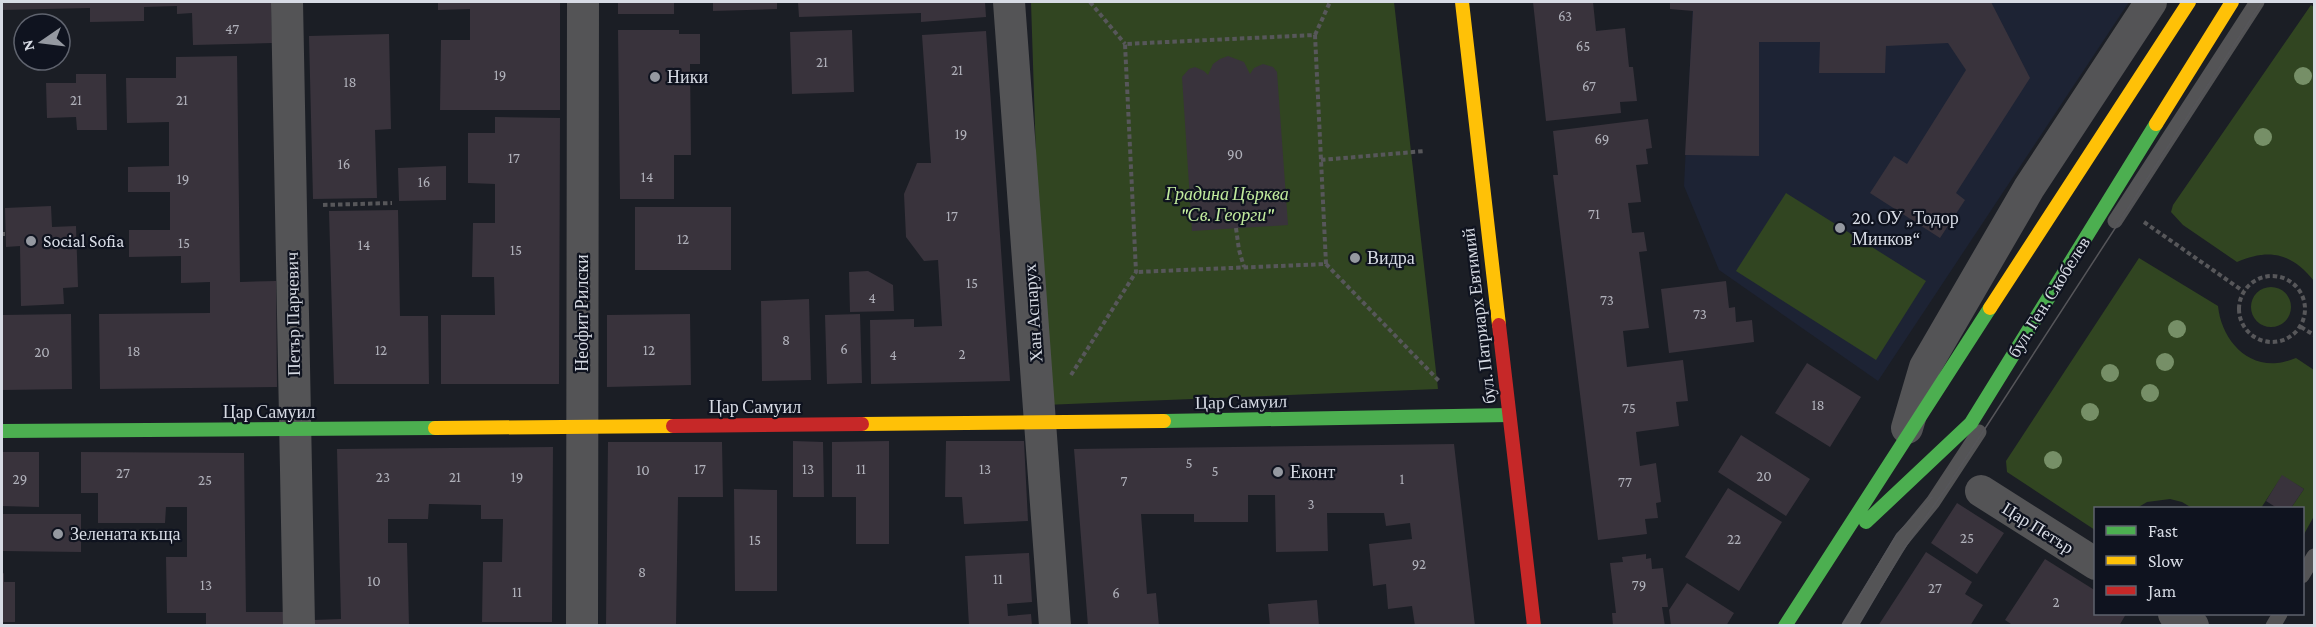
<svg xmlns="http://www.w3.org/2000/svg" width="2316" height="627" viewBox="0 0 2316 627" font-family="'Crimson Pro',serif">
	<rect width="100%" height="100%" fill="#1b1e25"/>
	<!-- built -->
	<path fill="#1d2334" d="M1693,2H2129L1878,381L1719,270L1684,186Z"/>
	<!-- green -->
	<path fill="#314521" d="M1031,2H1394L1438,389L1044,405Z
		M2311,5L2314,7V281C2292,253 2269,248 2237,262L2183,225L2171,212L2173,205Z
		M1786,193L1926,281L1876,360L1736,271Z
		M2139,258L2218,306C2221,336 2243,366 2277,363C2283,363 2290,360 2296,358L2314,370V516L2303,536L2302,508H2291L2304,489L2282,476L2261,508H2192L2182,502L2170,499L2147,502L2137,508H2096L2095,530L2007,472L2006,461Z
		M2251 307a20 20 0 1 1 40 0a20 20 0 1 1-40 0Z"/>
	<!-- building -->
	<path fill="#39333c" d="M2,2H271L272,43L193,45L192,13L177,14V6L144,7V21L90,22V8L2,10Z
		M438,2H560V110H440L441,40H470V9L438,10Z
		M618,2H674V14H618Z
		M713,2H777V9L713,11Z
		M798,2H985L986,17L921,22V13L799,17Z
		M1533,2H1593L1596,31L1625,28L1629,67H1633L1637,101L1620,102L1621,113L1546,121Z
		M1670,2H1991L2030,78L1956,193L1965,200L1940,238L1870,193L1894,156L1907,164L1966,70L1948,43L1886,46L1885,73H1819L1820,42H1759V156L1685,155L1693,11L1670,9Z
		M618,30H679V34H700V64H690L691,155H674V199H620Z
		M852,30L854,92L792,94L790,32Z
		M986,31L1010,381L871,384L870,320L914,319V327L942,326L938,260L924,261L906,237L904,194L917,163H931L922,35Z
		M389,34L391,129L375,130L377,198L313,199L309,36Z
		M237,56L240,282L276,281L277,387L100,389L99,314L210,313V282L181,283V256L129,257V230H170V192H128V167L169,166V122L127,123L126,78H176V57Z
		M1228,56L1244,62L1250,74L1254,68L1263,64L1273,67L1277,72L1288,225L1192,231L1182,77L1189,69L1195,67L1204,71L1208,75L1213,64L1220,59Z
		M76,74H106L107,130H77L76,117L47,118L46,83H76Z
		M495,117L560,118L559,384H441V315H495L494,277H472L473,223H495V184L468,183V133H495Z
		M1648,119L1652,148L1646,149L1648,164L1636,165L1641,202L1628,203L1632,233L1644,232L1647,251L1639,252L1649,328L1623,331L1627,367L1683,360L1688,401L1676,402L1679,426L1636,432L1640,466L1656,463L1661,502L1656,503L1658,518L1645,519L1647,534L1598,540L1553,175H1558L1553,131Z
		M446,166V200L399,201L398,168Z
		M51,206L52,227L76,226L78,287L63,288L64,304L21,306L20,246L6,247L5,208Z
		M635,207H731V270H635Z
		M398,210L400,316H428L429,384H334L329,211Z
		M868,271L893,285L894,311L850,312L849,272Z
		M1726,281L1729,308L1735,307L1736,322L1752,320L1754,342L1669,353L1661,289Z
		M809,299L811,380L762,381L761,301Z
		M71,314L72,389L2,390V315Z
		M690,314L691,385L607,387V315Z
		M860,314L862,383L827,384L825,315Z
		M1807,363L1861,397L1830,447L1775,413Z
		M1741,435L1810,479L1786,516L1718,472Z
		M793,441L823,442L824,497H793Z
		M889,441V544H856V497H832V442Z
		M946,441H1024L1028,521L964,524L962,497H945Z
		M608,442H722L723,497H678L676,626H606Z
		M1454,444L1475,626H1415L1412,606L1388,609L1386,584L1373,586L1369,544L1412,539L1410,523L1386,526L1384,513H1327L1328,551L1276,552L1275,495H1248V522H1194V514H1141L1147,594L1156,593L1159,626H1088L1074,449Z
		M553,447L552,622H482L483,562H502L503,519H481V505L429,504L428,519H388V543H407L409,626H313V620L341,619L337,449Z
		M2,452H39V507L2,506Z
		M81,452L244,453L246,612H283V626H206V613H167L166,557H187V507H166L165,523H98V493H81Z
		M2282,475L2304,489L2291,508H2277L2266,501Z
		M1728,488L1782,522L1739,591L1685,557Z
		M734,489L777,490V591H735Z
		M1957,503L2004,533L1977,574L1931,543Z
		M2,514H81V552L2,551Z
		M1926,552L1972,582L1965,594L1983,605L1970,626H1878Z
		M1029,553L1032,602L1007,604L1008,616L1031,614L1032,626H969L965,556Z
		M1646,554V559L1651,558L1652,569L1663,568L1668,607H1662L1665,626H1613L1612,613H1616L1610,563L1623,562L1622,557Z
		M2045,559L2096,591V614H2126L2119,626H2014L2005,620Z
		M4,573V582H15V622H2V574Z
		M1687,583L1734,613L1726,626H1671L1669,610Z
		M1317,600L1319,626H1270L1268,604Z"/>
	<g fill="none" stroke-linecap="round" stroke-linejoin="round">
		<!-- path -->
		<path stroke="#57575a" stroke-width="4" stroke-dasharray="4.5 3" stroke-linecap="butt" d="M1090,2L1125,44
			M1315,35L1330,2
			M1321,160L1425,151
			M323,205L392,203
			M2144,222L2243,291
			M1236,228L1239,250L1244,267
			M2,234H5
			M1326,264L1440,382
			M2239 309a33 33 0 1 1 66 0a33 33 0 1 1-66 0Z
			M2301,327L2314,335
			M1071,375L1136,272L1125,44L1315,35L1326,264L1136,272"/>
		<!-- lane -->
		<path stroke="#545456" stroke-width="15" d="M2115,221L2257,2
			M2302,576L2314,556
			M1849,626L1901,541L1933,502L1979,432
			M2273,626L2280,614"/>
		<!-- street -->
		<path stroke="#545456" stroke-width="32" d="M287,2L299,626
			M1009,2L1055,626
			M1907,428L1925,367L2029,188L2151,2
			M1981,491L2096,564
			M2174,614L2193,626
			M582,626L583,2"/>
		<!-- fast -->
		<path stroke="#4caf50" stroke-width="14" d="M1164,421L1509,415
			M2,431L435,428
			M1866,522L1971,423L2156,124
			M1785,626L1990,308"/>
		<!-- slow -->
		<path stroke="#ffc107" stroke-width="14" d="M1462,2L1499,325
			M2156,124L2232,2
			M1990,308L2189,2
			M862,424L1164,421
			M435,428L673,426"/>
		<!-- jam -->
		<path stroke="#c62828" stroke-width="14" d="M1499,325L1534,626
			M673,426L862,424"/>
		<!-- tram -->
		<path stroke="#56565a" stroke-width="1.5" d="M1842,626L1897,534L1932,497
			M1858,626L1901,553L1949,484L2262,2"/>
	</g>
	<!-- trees -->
	<g fill="#768f67">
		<circle cx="2303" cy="76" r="9"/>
		<circle cx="2263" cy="137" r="9"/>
		<circle cx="2177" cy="329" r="9"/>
		<circle cx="2165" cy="362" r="9"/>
		<circle cx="2110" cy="373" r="9"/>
		<circle cx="2150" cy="393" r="9"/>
		<circle cx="2090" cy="412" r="9"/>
		<circle cx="2053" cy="460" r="9"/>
	</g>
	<!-- markers -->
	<g fill="#9599a1" stroke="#0f131f" stroke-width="2">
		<circle cx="655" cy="77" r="6"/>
		<circle cx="1840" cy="228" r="6"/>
		<circle cx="31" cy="241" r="6"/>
		<circle cx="1355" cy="258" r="6"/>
		<circle cx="1278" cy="472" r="6"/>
		<circle cx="58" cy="534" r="6"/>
	</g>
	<g text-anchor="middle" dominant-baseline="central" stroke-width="4.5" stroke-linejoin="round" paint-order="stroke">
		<!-- number labels -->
		<g font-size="15" fill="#b0b1ba">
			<text x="1565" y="16">63</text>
			<text x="232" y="29">47</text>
			<text x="1583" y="46">65</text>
			<text x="822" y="62">21</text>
			<text x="957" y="70">21</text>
			<text x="500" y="75">19</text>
			<text x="350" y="82">18</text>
			<text x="1589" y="86">67</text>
			<text x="76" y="100">21</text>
			<text x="182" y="100">21</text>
			<text x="961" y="134">19</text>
			<text x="1602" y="139">69</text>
			<text x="1235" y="154">90</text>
			<text x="514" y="158">17</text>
			<text x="344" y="164">16</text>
			<text x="647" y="177">14</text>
			<text x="183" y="179">19</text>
			<text x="424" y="182">16</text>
			<text x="1594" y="214">71</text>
			<text x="952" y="216">17</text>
			<text x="683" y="239">12</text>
			<text x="184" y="243">15</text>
			<text x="364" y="245">14</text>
			<text x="516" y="250">15</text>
			<text x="972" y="283">15</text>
			<text x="872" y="298">4</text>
			<text x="1607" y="300">73</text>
			<text x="1700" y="314">73</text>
			<text x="786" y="340">8</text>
			<text x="844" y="349">6</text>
			<text x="381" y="350">12</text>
			<text x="649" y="350">12</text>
			<text x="134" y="351">18</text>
			<text x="42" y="352">20</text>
			<text x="962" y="354">2</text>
			<text x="893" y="355">4</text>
			<text x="1818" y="405">18</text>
			<text x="1629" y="408">75</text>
			<text x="1189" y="463">5</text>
			<text x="700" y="469">17</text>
			<text x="808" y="469">13</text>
			<text x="861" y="469">11</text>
			<text x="985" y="469">13</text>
			<text x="643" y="470">10</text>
			<text x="1215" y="471">5</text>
			<text x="123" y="473">27</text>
			<text x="1764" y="476">20</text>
			<text x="383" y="477">23</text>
			<text x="455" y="477">21</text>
			<text x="517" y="477">19</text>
			<text x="20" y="479">29</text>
			<text x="1402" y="479">1</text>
			<text x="205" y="480">25</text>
			<text x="1124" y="481">7</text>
			<text x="1625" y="482">77</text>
			<text x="1311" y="504">3</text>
			<text x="1967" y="538">25</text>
			<text x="1734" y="539">22</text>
			<text x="755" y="540">15</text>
			<text x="1419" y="564">92</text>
			<text x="642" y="572">8</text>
			<text x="998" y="579">11</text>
			<text x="374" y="581">10</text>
			<text x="206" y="585">13</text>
			<text x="1639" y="585">79</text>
			<text x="1935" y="588">27</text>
			<text x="517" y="592">11</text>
			<text x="1116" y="593">6</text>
			<text x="2056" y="602">2</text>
		</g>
		<!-- poi labels -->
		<g font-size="18" fill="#d7dbe4" stroke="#0f131f" text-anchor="start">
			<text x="667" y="77">Ники</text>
			<text x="1852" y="218">20. ОУ „Тодор<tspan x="1852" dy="21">Минков“</tspan></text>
			<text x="43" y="241">Social Sofia</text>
			<text x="1367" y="258">Видра</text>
			<text x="1290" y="472">Еконт</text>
			<text x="70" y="534">Зелената къща</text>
		</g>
		<!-- park labels -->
		<g font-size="18" font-style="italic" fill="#c1eb9d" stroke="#0f131f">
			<text x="1227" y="194">Градина Църква<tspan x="1227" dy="21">"Св. Георги"</tspan></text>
		</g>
		<!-- street labels -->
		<g font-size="18" fill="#d7dbe4" stroke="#0f131f">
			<text transform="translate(2049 297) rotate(-58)">бул. Ген. Скобелев</text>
			<text transform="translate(582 313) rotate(-90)">Неофит Рилски</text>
			<text transform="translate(1033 313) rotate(-94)">Хан Аспарух</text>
			<text transform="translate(293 314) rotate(-91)">Петър Парчевич</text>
			<text transform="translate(1479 316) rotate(-97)">бул. Патриарх Евтимий</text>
			<text transform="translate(1241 402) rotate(-1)">Цар Самуил</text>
			<text x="755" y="407">Цар Самуил</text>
			<text x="269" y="412">Цар Самуил</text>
			<text transform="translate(2038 528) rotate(32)">Цар Петър</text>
		</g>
	</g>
	<!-- border -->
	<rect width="2316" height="627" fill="none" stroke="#d7dbe4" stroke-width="6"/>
	<!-- legend -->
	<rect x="2094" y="507" width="210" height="108" fill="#0f131f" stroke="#5f636e" stroke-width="1.5"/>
	<rect x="2106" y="526" width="30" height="9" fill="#4caf50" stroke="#5f636e" stroke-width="1.5"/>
	<text x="2148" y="537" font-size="18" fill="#d7dbe4">Fast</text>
	<rect x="2106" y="556" width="30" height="9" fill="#ffc107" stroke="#5f636e" stroke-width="1.5"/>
	<text x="2148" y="567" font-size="18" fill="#d7dbe4">Slow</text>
	<rect x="2106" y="586" width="30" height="9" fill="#c62828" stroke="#5f636e" stroke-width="1.5"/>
	<text x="2148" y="597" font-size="18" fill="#d7dbe4">Jam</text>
	<!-- north arrow -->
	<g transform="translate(42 42) rotate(256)"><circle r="28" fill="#0f131f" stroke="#5f636e" stroke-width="1.5"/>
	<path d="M0-4.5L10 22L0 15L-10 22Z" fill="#9599a1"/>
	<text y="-9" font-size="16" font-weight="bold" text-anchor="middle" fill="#d7dbe4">N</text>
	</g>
</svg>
